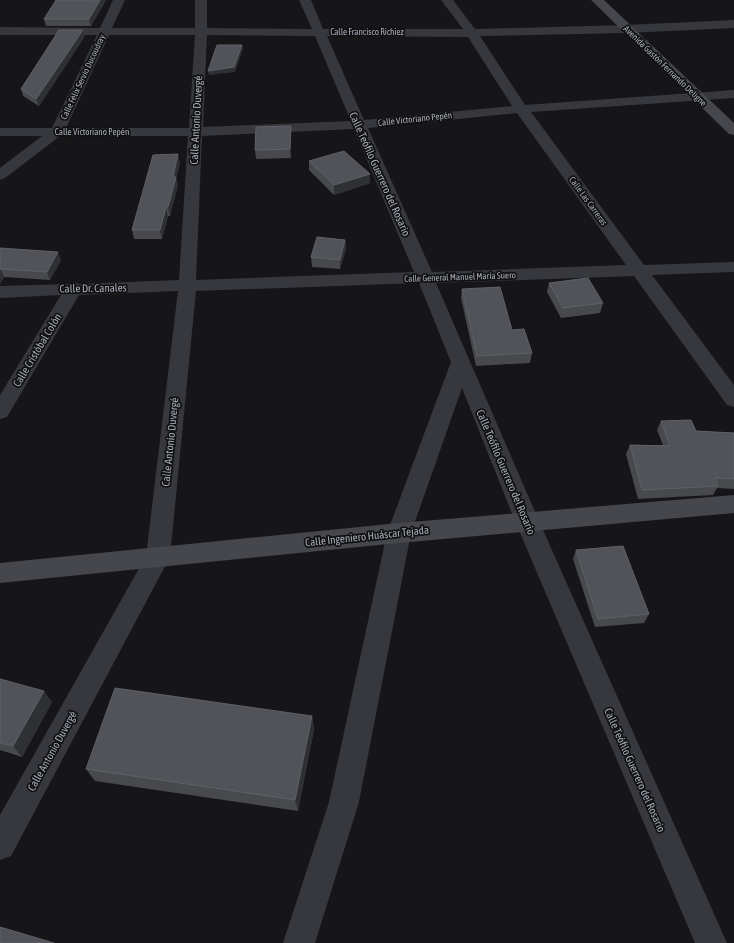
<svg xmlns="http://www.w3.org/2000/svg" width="734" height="943" viewBox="0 0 734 943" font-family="'Asap Condensed',sans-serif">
	<rect width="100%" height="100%" fill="#161618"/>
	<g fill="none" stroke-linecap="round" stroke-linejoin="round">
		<!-- street -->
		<path fill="#37383d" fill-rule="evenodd" d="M113,0H125L112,28H195V0H207V28L312,29L299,0H311L323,29H463L441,0H453L475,29L626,25L734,20V28L626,33L480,36L525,105L734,90V98L531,112L644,265L734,262V272L652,275L734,385V407L727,405L634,276L436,283L539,521L727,943H695L515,521L462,388L411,533L359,802L315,943H283L329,802L387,533L451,362L419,283L196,291L170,557L11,856L0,860V815L146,556L178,291L79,295L7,417L0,419V395L61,295L0,298V286L68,284L74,282L79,284L179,280L188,136H60L5,178L0,180V168L42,136H0V128H52L97,35H0V27L100,28ZM109,35H195L189,128H66ZM207,35L315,36L351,121L203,127ZM327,36L468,37L512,106L364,120ZM517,113L626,265L432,272L368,128ZM354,129L414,272L196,280L202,136Z"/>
		<!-- secondary -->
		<path fill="#45474d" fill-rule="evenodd" d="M591,0H604L734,123V135L729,134Z
			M734,495V513L399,543L0,583V563L399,523Z"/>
	</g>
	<!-- wall -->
	<path fill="#47494d" d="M106,0L91,26H46L44,19Z
		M85,36L39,106L23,96L21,89Z
		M291,135V158L256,159L255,150Z
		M309,161L370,174V183L334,195L309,170Z
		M180,163L176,178L178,185L170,216H168L162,239H134L132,230Z
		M345,240L346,249L340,269L312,267L311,257Z
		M0,248L61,260L50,280L4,277L0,284Z
		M549,283L603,303L600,313L561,318L547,292Z
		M462,289L512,330L532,353L530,363L476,366L461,298Z
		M661,421L696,431L734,433V489L717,488L713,495L638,499L626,454L630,445H663L657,430Z
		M576,550L649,614L644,623L595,627L573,559Z
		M0,679L52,702L22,757L0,750Z
		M312,716L314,729L298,811L95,781L86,769Z"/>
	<!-- shaded-wall -->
	<path fill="#2f3033" d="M100,0H106L91,26L89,19Z
		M83,30L85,36L39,106L36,99Z
		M242,45L243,49L235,72L209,75L208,71Z
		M291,126V158L290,149Z
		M178,154L180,163L176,178L178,185L170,216L168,207L173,177Z
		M370,174V183L334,195V185Z
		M166,207L168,216L162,239L160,230Z
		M345,240L346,249L340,269V260Z
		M58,252L61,260L50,280L47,272Z
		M1,269L4,277L0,284V270Z
		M44,691L52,702L22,757L13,746Z
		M312,716L314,729L298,811L295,800Z"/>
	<!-- building -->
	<path fill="#525359" stroke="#5f6168" d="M56,0H100L89,19H44Z
		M59,30H83L36,99L21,89Z
		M217,45H242L234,67L208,71Z
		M291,126L290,149L255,150L256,127Z
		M344,151L370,174L334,185L309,161Z
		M178,154L173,177H176L168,207H166L160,230H132L153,155Z
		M317,237L345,240L340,260L311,257Z
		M0,248L58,252L47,272L1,269L0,270Z
		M588,278L603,303L563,308L549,283Z
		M500,287L512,330L524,329L532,353L477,356L462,289Z
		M691,420L696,431L734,433V479L715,478L718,486L642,490L630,445L670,446L661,421Z
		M623,546L649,614L598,619L576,550Z
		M0,679L44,691L13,746L0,743Z
		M115,688L312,716L295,800L86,769Z
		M0,927L54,943H0Z"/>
	<g text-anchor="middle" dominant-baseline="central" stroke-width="3.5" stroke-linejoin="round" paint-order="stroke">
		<!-- far-street labels -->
		<g font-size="9" fill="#a8adb8" stroke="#111113">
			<text x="367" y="32">Calle Francisco Richiez</text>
			<text transform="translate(665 66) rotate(44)">Avenida Gastón Fernando Deligne</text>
			<text transform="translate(83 77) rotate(-65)">Calle Félix Servio Ducoudray</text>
			<text transform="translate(415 119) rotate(-6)">Calle Victoriano Pepén</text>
			<text x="92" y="132">Calle Victoriano Pepén</text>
			<text transform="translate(588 201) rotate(54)">Calle Las Carreras</text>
			<text transform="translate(460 277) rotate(-2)">Calle General Manuel María Suero</text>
		</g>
		<!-- street labels -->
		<g font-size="11" fill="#a8adb8" stroke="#111113">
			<text transform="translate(196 120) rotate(-87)">Calle Antonio Duvergé</text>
			<text transform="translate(380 174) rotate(66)">Calle Teófilo Guerrero del Rosario</text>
			<text transform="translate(93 288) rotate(-1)">Calle Dr. Canales</text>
			<text transform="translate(37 350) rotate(-59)">Calle Cristóbal Colón</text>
			<text transform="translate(170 442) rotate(-84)">Calle Antonio Duvergé</text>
			<text transform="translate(506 472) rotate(67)">Calle Teófilo Guerrero del Rosario</text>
			<text transform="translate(367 536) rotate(-6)">Calle Ingeniero Huáscar Tejada</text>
			<text transform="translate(52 751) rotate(-61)">Calle Antonio Duvergé</text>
			<text transform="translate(635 770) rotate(66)">Calle Teófilo Guerrero del Rosario</text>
		</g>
	</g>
</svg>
